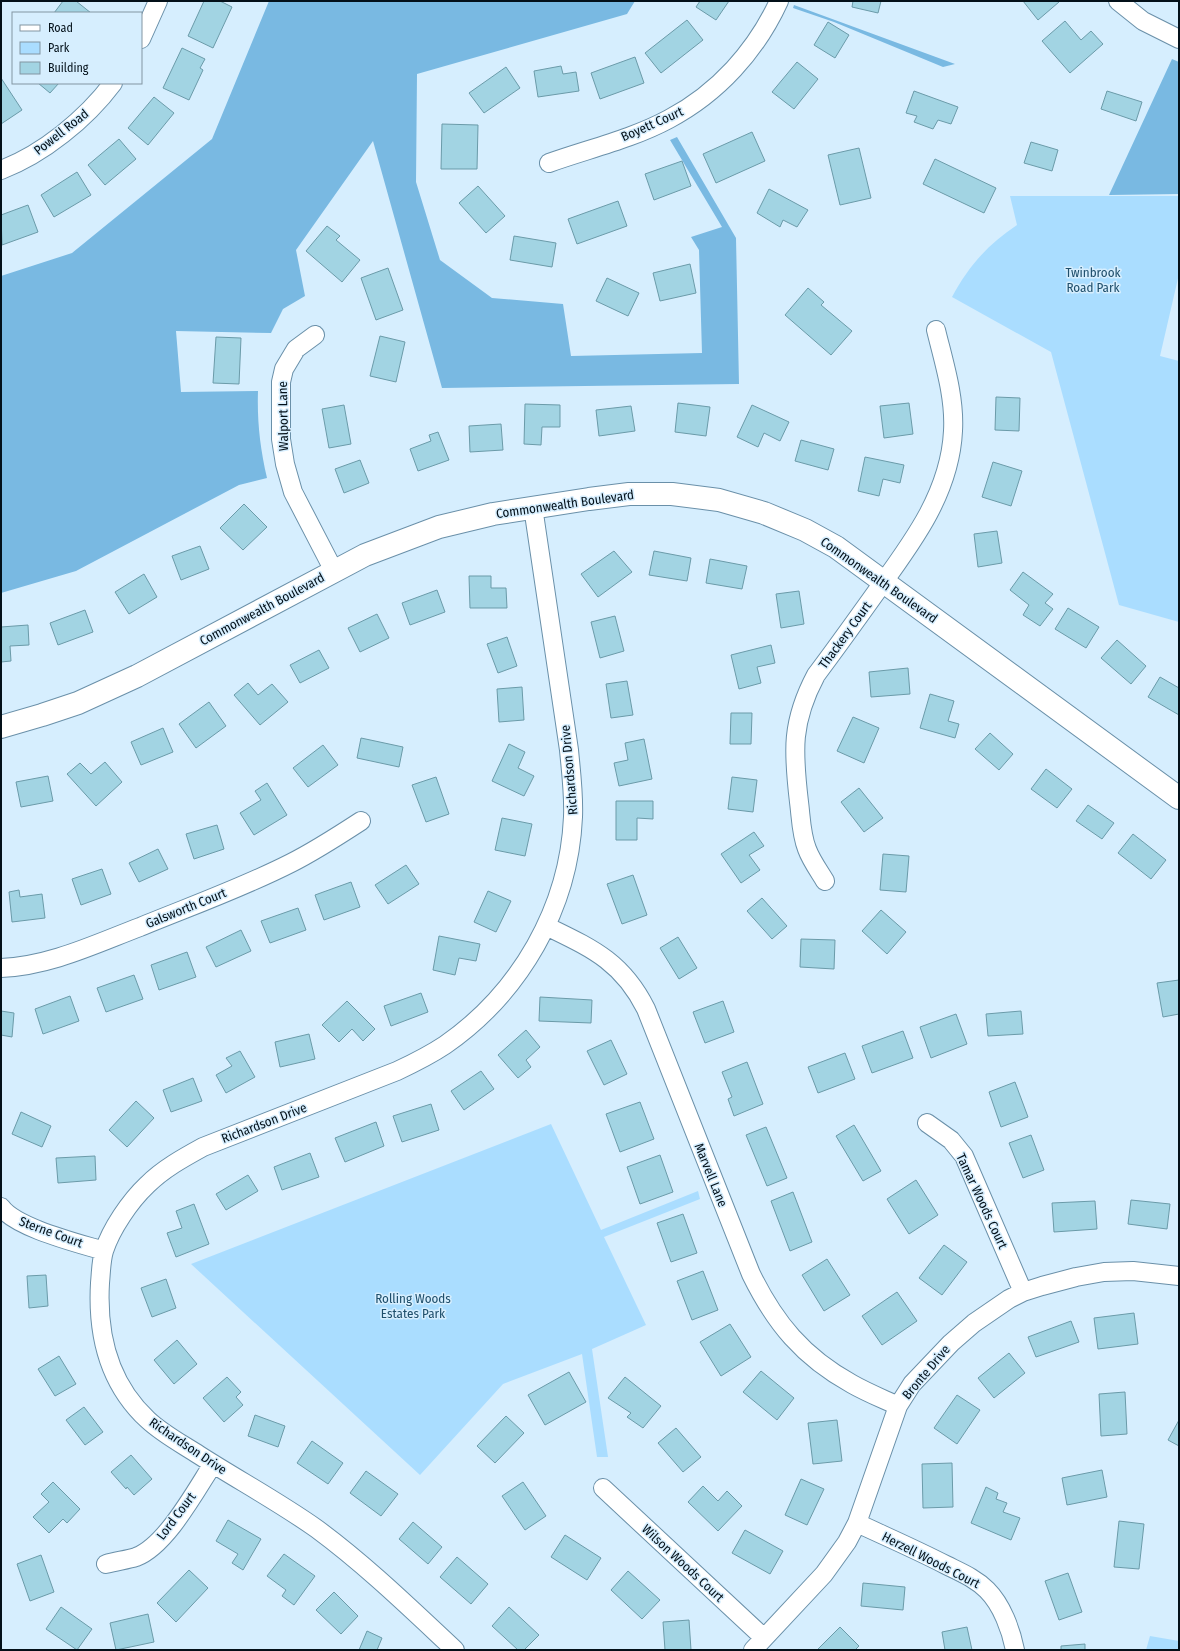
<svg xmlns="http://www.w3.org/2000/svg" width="1180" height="1651" viewBox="0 0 1180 1651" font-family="'Fira Sans Condensed',sans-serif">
	<rect width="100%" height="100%" fill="#d6eefe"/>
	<!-- green -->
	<path fill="#adf" d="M1010,196H1179V274L1160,356L1179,361V622L1119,605L1051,352L952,297C968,267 988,244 1017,225Z
		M551,1124L601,1230L698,1191L700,1199L604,1237L646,1325L592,1349L608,1457H597L582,1354L503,1384L420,1475L191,1264Z
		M1150,1636L1179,1641V1650H1146Z"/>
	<!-- forest -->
	<path fill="#79b9e2" d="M269,1H635L627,14L417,74L416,182L440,260L492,298L563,304L571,356L702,353L699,250L691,237L722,227L670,140L677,137L736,238L739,384L442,388L373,141L296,250L305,296L283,309L271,333L176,331L181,392L258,391C257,421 260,448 267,478L239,485L76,571L1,593V276L72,253L212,139Z
		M794,5L955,64L943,67L834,22L793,8Z
		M1172,59L1179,62V194L1109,195Z"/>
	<!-- building -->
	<path fill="#a2d4e3" stroke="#6b9ba9" d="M63,1H76L91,13H54Z
		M204,1H220L232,7L213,48L188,36Z
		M700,1H729L716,20L696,7Z
		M853,1H881L878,13L852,7Z
		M1023,1H1058L1059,2L1038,20Z
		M687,20L703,40L661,73L645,53Z
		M1065,21L1081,40L1091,31L1103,44L1070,73L1042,41Z
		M828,22L849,35L835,58L814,45Z
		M182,48L205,59L200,68L203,70L189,100L163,88Z
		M635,57L644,83L600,99L591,73Z
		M797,62L818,79L794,109L772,92Z
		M561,66L563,74L576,72L579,91L538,97L534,71Z
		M506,67L520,88L484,113L469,93Z
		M1,78L22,110L1,124Z
		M38,83H59L50,93Z
		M914,91L958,107L951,124L938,120L933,129L914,122L917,116L906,113Z
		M1107,91L1142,102L1136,121L1101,109Z
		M154,97L174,113L148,145L128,128Z
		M442,124L478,125L477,169H441Z
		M752,132L765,161L716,183L703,154Z
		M119,139L136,159L105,185L88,165Z
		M1031,142L1058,150L1052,171L1024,163Z
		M859,148L871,198L840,205L828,155Z
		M935,159L996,188L984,213L923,184Z
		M682,161L691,186L654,200L645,174Z
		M77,172L91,195L54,217L41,195Z
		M478,186L505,216L486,233L459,203Z
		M769,189L808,210L797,227L783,220L780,227L757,213Z
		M618,201L627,226L577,244L568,219Z
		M28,205L38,232L2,245L1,215Z
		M327,226L340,236L336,240L360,260L342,282L306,251Z
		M514,236L556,243L552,267L510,260Z
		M690,264L696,293L660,301L653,273Z
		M388,268L403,310L376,320L361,278Z
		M607,278L639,293L628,316L596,301Z
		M808,288L824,302L821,305L852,331L831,355L785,315Z
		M380,336L405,342L396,382L370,376Z
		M216,337L241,338L239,384L213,383Z
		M996,397L1020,398L1019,431L995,430Z
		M678,403L710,407L706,436L675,432Z
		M909,403L913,434L884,438L880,406Z
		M525,404L560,405V427H542L541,445L524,444Z
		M344,405L351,444L329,448L322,409Z
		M752,405L789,422L780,441L764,433L758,447L737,437Z
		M631,406L635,431L599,436L596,410Z
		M501,424L503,450L470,452L469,426Z
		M438,432L449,460L418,471L410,449L431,441L429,435Z
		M801,440L834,449L828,470L795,461Z
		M865,457L904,465L900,483L883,479L879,496L858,491Z
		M360,460L369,483L344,493L335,469Z
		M993,462L1022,471L1011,506L982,497Z
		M244,504L267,527L243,550L220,528Z
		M997,531L1002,563L978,567L974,534Z
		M200,546L209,569L181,580L172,556Z
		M614,551L632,572L598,597L581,574Z
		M654,551L691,558L687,581L649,575Z
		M710,559L747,566L742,589L706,583Z
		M1023,572L1053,594L1045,603L1053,609L1040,626L1023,615L1029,605L1010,590Z
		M144,574L157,597L129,614L115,592Z
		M469,576H491V588H506L507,608H470Z
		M437,590L445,612L410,625L402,603Z
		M799,591L804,624L781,628L776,594Z
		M1068,608L1099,627L1086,648L1055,629Z
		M85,610L93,632L58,645L50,623Z
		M377,614L389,638L360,652L348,628Z
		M615,616L624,651L600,658L591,622Z
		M28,625L29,645L10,646L11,661L1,662V627Z
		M507,637L517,666L498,673L487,644Z
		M1117,640L1146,666L1131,684L1101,658Z
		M771,645L775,663L757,667L761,683L739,689L731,655Z
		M319,650L329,668L300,683L290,665Z
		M908,668L910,694L871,697L869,672Z
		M1160,677L1179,688V715L1148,697Z
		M627,681L633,715L611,718L606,684Z
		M248,683L258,695L272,684L288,702L260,725L234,695Z
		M522,687L524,720L499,722L497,689Z
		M930,694L954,701L948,721L959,724L955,738L920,728Z
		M209,702L226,726L196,748L179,724Z
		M731,713H752L751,744H730Z
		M853,717L879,728L864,763L837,751Z
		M163,728L173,752L141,765L131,742Z
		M990,733L1013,754L999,770L975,749Z
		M361,738L403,747L399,767L357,758Z
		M644,739L652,779L619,786L614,763L628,760L625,743Z
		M509,744L525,752L518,768L534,776L524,796L492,781Z
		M323,745L338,765L308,787L293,768Z
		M105,762L122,782L96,806L67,774L80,763L91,774Z
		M1046,769L1072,789L1057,808L1031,789Z
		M48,776L53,801L21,807L16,782Z
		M436,777L449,814L426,822L412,785Z
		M732,777L757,780L753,812L728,809Z
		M267,783L287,815L254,835L240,813L261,800L255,791Z
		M859,788L883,818L864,832L841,802Z
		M616,801H653V819L637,818V840H616Z
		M1088,805L1114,823L1102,839L1076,821Z
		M502,818L532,824L525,856L495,850Z
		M217,825L224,849L194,859L186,834Z
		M754,832L764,846L749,855L760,870L741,883L721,854Z
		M1133,834L1166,860L1151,879L1118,853Z
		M158,849L168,869L139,882L129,863Z
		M883,854L909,856L906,892L880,890Z
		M406,865L419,884L388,904L375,885Z
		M102,869L111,894L81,905L72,879Z
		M633,875L647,915L622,924L607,884Z
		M351,882L360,907L324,920L315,895Z
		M19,890L20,897L42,894L45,918L12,922L9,892Z
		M488,891L511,901L496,932L474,922Z
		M762,898L787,926L772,939L747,911Z
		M298,908L306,930L270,943L261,921Z
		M881,910L906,932L887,954L862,931Z
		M241,930L251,951L216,967L206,947Z
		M439,936L480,944L476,961L459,958L455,975L433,970Z
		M678,937L697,968L679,979L660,948Z
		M801,939L835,940L834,969L800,967Z
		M187,952L196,977L159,990L151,965Z
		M134,975L143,999L106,1012L97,988Z
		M1179,980V1014L1163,1017L1157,983Z
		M421,993L428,1012L391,1026L384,1006Z
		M70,996L79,1021L43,1034L35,1009Z
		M540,997L592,1000L591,1023L539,1021Z
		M347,1001L375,1029L363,1041L352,1029L339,1042L322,1025Z
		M723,1001L734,1032L705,1043L693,1012Z
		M1,1011L14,1013L12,1037L1,1035Z
		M1021,1011L1023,1034L988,1036L986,1014Z
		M956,1014L967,1044L931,1058L920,1027Z
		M526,1030L540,1047L526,1060L531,1067L518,1078L498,1055Z
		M903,1031L913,1058L872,1073L862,1046Z
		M309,1034L315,1059L280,1067L275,1042Z
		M611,1040L627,1074L604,1085L587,1051Z
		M240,1051L255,1077L226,1093L216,1075L232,1066L226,1058Z
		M845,1053L855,1079L818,1093L808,1067Z
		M747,1062L763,1104L734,1116L728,1099L732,1097L722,1072Z
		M481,1071L494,1089L464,1110L451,1091Z
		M193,1078L202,1101L171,1112L163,1090Z
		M1015,1082L1028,1117L1001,1127L989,1092Z
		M136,1101L154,1118L127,1147L109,1130Z
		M640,1102L654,1139L620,1152L606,1114Z
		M431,1104L439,1130L402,1142L393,1116Z
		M21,1112L51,1126L42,1147L12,1134Z
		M376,1122L384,1146L345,1162L335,1138Z
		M854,1125L881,1171L863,1181L836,1136Z
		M766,1127L787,1178L767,1186L746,1135Z
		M1031,1135L1044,1170L1023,1178L1009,1143Z
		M310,1153L319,1177L282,1190L274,1167Z
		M660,1155L673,1192L640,1204L627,1167Z
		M95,1156L96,1180L58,1183L56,1158Z
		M248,1175L258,1191L226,1210L216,1194Z
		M916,1180L938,1215L909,1234L887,1199Z
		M793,1192L812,1242L790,1251L771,1201Z
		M1131,1200L1170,1204L1167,1229L1128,1224Z
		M1095,1201L1097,1229L1054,1232L1052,1203Z
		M194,1204L209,1244L176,1257L167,1233L182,1228L176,1211Z
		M683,1214L697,1253L671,1262L657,1223Z
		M944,1245L967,1262L942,1295L919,1278Z
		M827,1259L850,1295L824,1311L802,1275Z
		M703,1271L718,1310L692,1320L677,1281Z
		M46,1275L48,1306L29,1308L27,1276Z
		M166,1279L176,1308L152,1317L141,1288Z
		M897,1292L917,1321L882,1345L862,1316Z
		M1134,1313L1138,1344L1098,1349L1094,1318Z
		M1071,1321L1079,1342L1036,1357L1028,1337Z
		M730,1324L751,1357L721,1376L700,1342Z
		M177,1340L197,1364L174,1384L154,1360Z
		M1009,1353L1025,1373L994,1398L978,1378Z
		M59,1356L76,1384L55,1396L38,1369Z
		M761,1371L794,1398L777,1420L743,1392Z
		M569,1372L586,1402L545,1425L528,1395Z
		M227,1377L241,1392L236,1397L243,1405L224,1422L203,1398Z
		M625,1377L661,1406L643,1428L627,1417L631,1413L608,1398Z
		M1125,1392L1127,1434L1101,1436L1099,1394Z
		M957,1395L980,1410L957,1444L934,1428Z
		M84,1407L103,1432L85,1445L66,1420Z
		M255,1415L285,1426L278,1447L248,1436Z
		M506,1416L524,1433L495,1463L477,1446Z
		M837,1420L842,1461L813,1464L808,1423Z
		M1179,1420V1446L1168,1440Z
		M676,1428L701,1457L683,1472L658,1443Z
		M312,1441L343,1463L328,1484L297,1463Z
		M131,1455L152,1479L134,1495L127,1487L126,1489L111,1472Z
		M952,1463L953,1507L923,1508L922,1464Z
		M1102,1470L1107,1497L1067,1505L1062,1478Z
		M366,1471L398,1494L381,1516L350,1493Z
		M801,1479L824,1489L807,1525L785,1515Z
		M53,1482L80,1509L67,1523L63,1519L49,1533L33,1517L49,1502L41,1494Z
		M523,1482L546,1516L525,1530L502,1496Z
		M703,1486L718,1501L727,1491L742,1506L718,1531L688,1502Z
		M986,1487L998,1493L996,1499L1007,1503L1003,1512L1020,1518L1011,1540L971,1523Z
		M228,1520L261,1539L243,1570L232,1563L238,1554L216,1541Z
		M1119,1521L1144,1524L1139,1569L1114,1567Z
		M413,1522L442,1547L428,1564L399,1539Z
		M745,1530L783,1551L770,1574L732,1553Z
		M565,1535L601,1558L587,1580L551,1557Z
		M284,1554L315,1576L294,1605L282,1596L286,1590L267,1576Z
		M41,1555L54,1592L30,1601L17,1564Z
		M457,1557L488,1584L471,1604L440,1577Z
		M189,1570L208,1588L176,1622L157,1603Z
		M628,1571L660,1600L642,1619L611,1590Z
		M1068,1573L1082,1612L1059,1620L1045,1581Z
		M863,1583L905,1587L903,1610L861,1606Z
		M334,1592L358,1616L341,1634L316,1610Z
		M61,1607L92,1629L77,1650L46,1629Z
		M509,1607L539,1635L524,1650H518L492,1626Z
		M148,1614L154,1642L116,1650L110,1623Z
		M689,1620L691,1650H665L663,1622Z
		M840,1627L859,1646L855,1650H817Z
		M967,1627L972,1650H945L942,1632Z
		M367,1631L382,1638L377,1650H359Z
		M1085,1644V1650H1061V1646Z"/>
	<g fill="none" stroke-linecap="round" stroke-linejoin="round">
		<!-- minor casing -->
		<g stroke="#6a90a9" stroke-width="20">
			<path id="minor" d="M1118,1L1143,21L1179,39
				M141,39L158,1
				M549,163C588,149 632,139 669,119C718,93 756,51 779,1
				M1,170C43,154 86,119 113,83
				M315,335L296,349L284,369L281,382V439L285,464L293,492L334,571
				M825,881C819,871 811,860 807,849C801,834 801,817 799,802C793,751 791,722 816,675C837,647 857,619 877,591C912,543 950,493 953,431C955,397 944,363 936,330
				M546,926C591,948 622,961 646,1009L751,1274C775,1323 803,1357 852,1384C866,1392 883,1399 898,1406
				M1,968C50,966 95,944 140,927C191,906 242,888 291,863C315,851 338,836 361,821
				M927,1123L951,1140L964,1156L1023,1292
				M1,1207C16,1228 78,1243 104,1251
				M603,1488L764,1638
				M857,1523C887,1537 917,1550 946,1565C960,1572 975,1578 987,1590C1002,1605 1011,1630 1015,1650
				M106,1564C116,1561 127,1560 136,1557C166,1546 196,1490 213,1464
				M455,1650C411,1609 367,1566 317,1529C279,1502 238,1480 199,1455C182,1444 163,1434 148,1420C109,1384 97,1335 100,1283C101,1273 101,1261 104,1251C111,1229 130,1201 147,1185C163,1169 183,1158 203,1147L397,1071C414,1063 430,1055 445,1045C520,993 569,908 573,817C574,794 571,772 569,750L533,507
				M753,1650L824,1574L847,1542L857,1523L898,1406L912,1384L951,1343L974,1323L1009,1299L1023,1292L1042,1286L1076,1277L1104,1272L1133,1271L1179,1276"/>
		</g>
		<!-- tertiary casing -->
		<g stroke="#6a90a9" stroke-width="24">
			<path id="tertiary" d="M1,727L42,715L78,703L137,676L365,555L439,527L493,514L589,499L629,494H672L719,500L764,513L805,530L836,547L1179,798"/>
		</g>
		<!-- minor -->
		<use href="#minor" stroke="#fff" stroke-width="18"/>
		<!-- tertiary -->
		<use href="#tertiary" stroke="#fff" stroke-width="22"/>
	</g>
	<g text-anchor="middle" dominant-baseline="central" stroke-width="3" stroke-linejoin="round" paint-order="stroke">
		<!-- street labels -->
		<g font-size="13" fill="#031019" stroke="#d6eefe">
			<text transform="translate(652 124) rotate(-24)">Boyett Court</text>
			<text transform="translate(61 132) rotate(-38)">Powell Road</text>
			<text transform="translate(283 416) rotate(-91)">Walport Lane</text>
			<text transform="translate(565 504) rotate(-8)">Commonwealth Boulevard</text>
			<text transform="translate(879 580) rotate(35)">Commonwealth Boulevard</text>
			<text transform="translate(262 609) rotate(-28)">Commonwealth Boulevard</text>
			<text transform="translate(845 635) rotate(-54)">Thackery Court</text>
			<text transform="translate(569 770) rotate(-95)">Richardson Drive</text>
			<text transform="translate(186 908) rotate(-22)">Galsworth Court</text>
			<text transform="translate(264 1123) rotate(-21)">Richardson Drive</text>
			<text transform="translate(711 1175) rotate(68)">Marvell Lane</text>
			<text transform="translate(982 1201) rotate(65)">Tamar Woods Court</text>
			<text transform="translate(51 1232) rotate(20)">Sterne Court</text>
			<text transform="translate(926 1372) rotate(-50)">Bronte Drive</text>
			<text transform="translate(188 1446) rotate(34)">Richardson Drive</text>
			<text transform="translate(176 1516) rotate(-53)">Lord Court</text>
			<text transform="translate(931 1560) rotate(27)">Herzell Woods Court</text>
			<text transform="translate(683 1563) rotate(43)">Wilson Woods Court</text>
		</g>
		<!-- park labels -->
		<g font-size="13" fill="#1e4e6b" stroke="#d6eefe">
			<text x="1093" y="272">Twinbrook<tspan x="1093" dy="15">Road Park</tspan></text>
			<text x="413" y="1298">Rolling Woods<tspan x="413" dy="15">Estates Park</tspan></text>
		</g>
	</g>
	<!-- border -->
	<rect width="1180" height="1651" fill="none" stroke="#031019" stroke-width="4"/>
	<!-- legend -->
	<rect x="12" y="12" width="130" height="72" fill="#d6eefe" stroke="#8295a2"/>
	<rect x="20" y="25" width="20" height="6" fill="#ffffff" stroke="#8295a2"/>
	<text x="48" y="32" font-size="12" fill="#031019">Road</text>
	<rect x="20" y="42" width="20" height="12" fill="#aaddff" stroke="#8295a2"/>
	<text x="48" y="52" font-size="12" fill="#031019">Park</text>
	<rect x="20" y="62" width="20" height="12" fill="#a2d4e3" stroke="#8295a2"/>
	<text x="48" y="72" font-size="12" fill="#031019">Building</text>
</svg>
